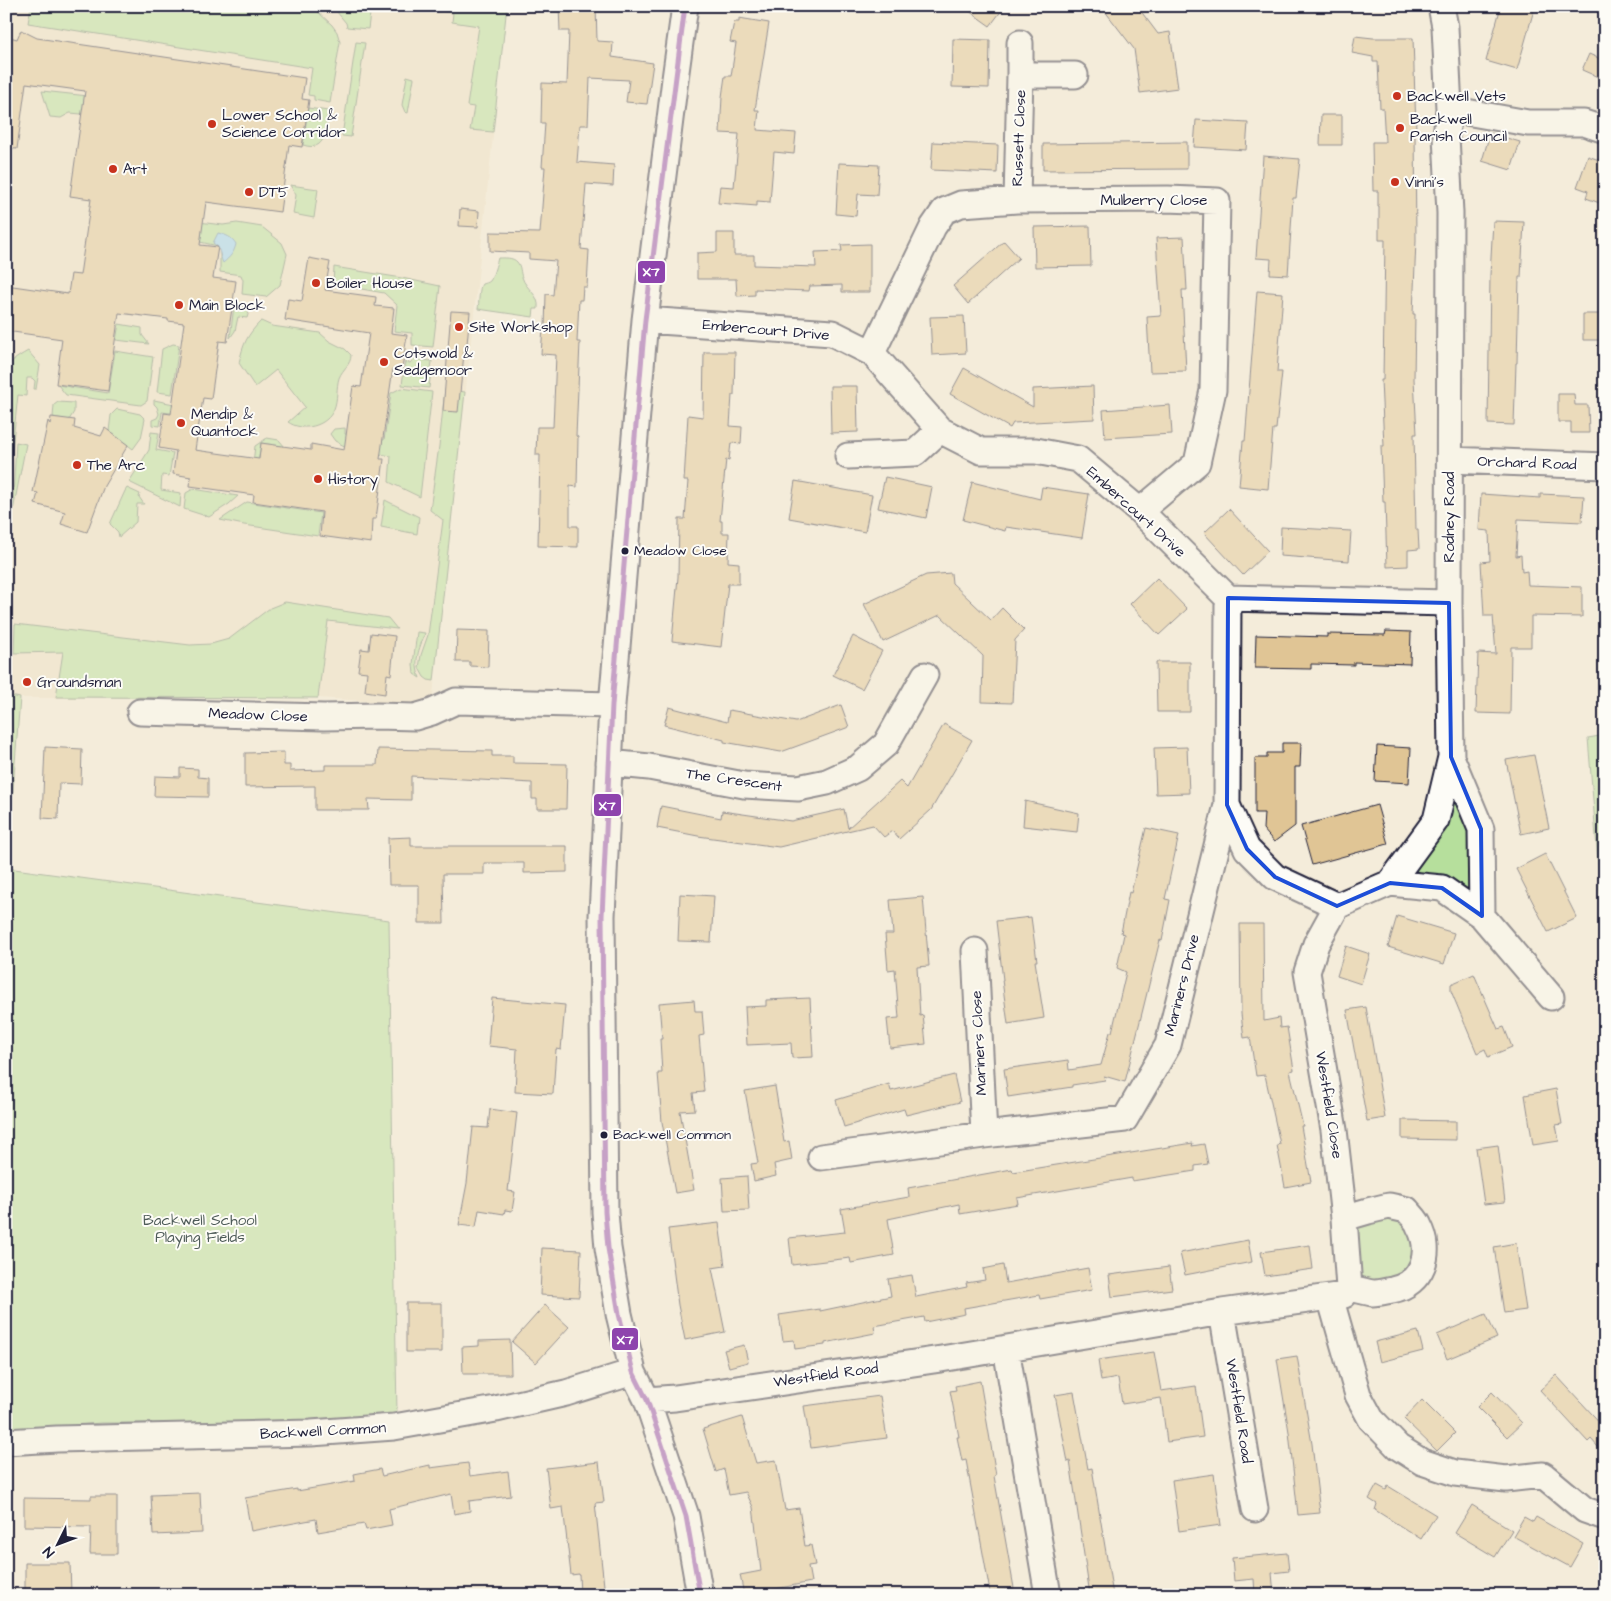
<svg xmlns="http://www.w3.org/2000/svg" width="1611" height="1601" viewBox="0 0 1611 1601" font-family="'Architects Daughter',sans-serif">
	<rect width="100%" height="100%" fill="#f4ecda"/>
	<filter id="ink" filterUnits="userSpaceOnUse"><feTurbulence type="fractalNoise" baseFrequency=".02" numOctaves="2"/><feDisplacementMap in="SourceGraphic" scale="10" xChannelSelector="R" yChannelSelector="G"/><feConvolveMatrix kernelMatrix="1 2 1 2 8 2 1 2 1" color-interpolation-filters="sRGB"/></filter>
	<g filter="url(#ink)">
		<!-- built -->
		<path fill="#eee0c5" d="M6,6H507L432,705L318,698H20L7,868L389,920L304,1423H101L6,1431Z"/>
		<!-- green -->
		<path fill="#b6df9c" stroke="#6c806c" d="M31,6H310L317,11L332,25L337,32L340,42L330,103L314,100V96L308,95L312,68L28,23Z
			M332,6H371L368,29L347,27L346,23Z
			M426,6H507L493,132L470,130L474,107L467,106L479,26L452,22L453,13L425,9Z
			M356,42L365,43L351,137L342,136Z
			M407,76L414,78L408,113L405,112L402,105Z
			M42,91L116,99L103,116L70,113L61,118L50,117Z
			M308,108L328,111C326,128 327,153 303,145Z
			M290,185L318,189L314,218L293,214L296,195Z
			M166,218L223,225L237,223L262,227L282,243L287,254L280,285L266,297L242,294L243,280L241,275L220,272V250L218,246L191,240Z
			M498,258C504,258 513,257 517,262C521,266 520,273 522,277C526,290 540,294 538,309H534L533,317L478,309C479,304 479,287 482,284C484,283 488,283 490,281C492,279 497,262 498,258Z
			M334,267L402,278L440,286L433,347L412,345V333L394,331L397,305L384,293L333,284Z
			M234,306L250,308L247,318L238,317L235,331L230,338Z
			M261,321L272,326L320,333L329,341L345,349L351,355C351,365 343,368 339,378C336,388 338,399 334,409C327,427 302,432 288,422L305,407L276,370L255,387L239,363C243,344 247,335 261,321Z
			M119,324L142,328V335L149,344L116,340Z
			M173,344L179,345L172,394L157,392L162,349Z
			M28,351L40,365L36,389H34L35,381L32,378H27L26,396L18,395L6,505V400L9,399H6C6,370 1,366 28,351Z
			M115,351L153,357L147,401L141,405L66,395L58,385L108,393Z
			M414,359L432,361L429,388L402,385L405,362L410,363Z
			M401,388L432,392L420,497L389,482L391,456L348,448L335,441L330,434L334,429L345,428V434L384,440L391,393Z
			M445,389L465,392L434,681L428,680L424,677L419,668L421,655L428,635L443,520L430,510L439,446Z
			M154,400L179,405L178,414L162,412L160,426L152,425V420L157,418L159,414L157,407L154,404Z
			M58,402L74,403V412L69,420L53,417L54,405Z
			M117,409L140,414L145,419L141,438L133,449L109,431L111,415Z
			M151,432L159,433L156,450L173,453L169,476L162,475L161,490L181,493L180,507L129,482L149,450Z
			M267,438L279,440L285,447L261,443L258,464L253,463L255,446Z
			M16,442L26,444L12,516Z
			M127,488L140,494L139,497L144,504H137L136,522L119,537L118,532L110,524L125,491Z
			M193,489L238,496L229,504L209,517L184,509L186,493Z
			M385,500L419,517L417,534L381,527Z
			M247,502L321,513L318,536L244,525L220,520Z
			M285,602L388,618L397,629L328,621L318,698L56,697L63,652L14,653L15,624L190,645L211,644L229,639L270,608Z
			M417,632L425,633C419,650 413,661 420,678L414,674L413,664Z
			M6,695L20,698L7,868L389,920L397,1415L304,1423H101L6,1431Z
			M1605,735V949L1588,738Z
			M1451,757L1480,829L1482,916L1391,883L1436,821Z
			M1407,1210L1417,1277L1349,1288L1344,1219Z"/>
		<!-- water -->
		<path fill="#97d3f7" stroke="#688cac" d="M218,233C226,235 232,237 236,244C234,253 230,257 223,263C219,254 221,248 213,243Z"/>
		<!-- building -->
		<path fill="#e0c595" stroke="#22223b" d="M559,6H596L597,41L613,42L612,57L653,63L647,104L626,102L629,80L590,78L588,125H580L577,162L614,165L613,186L586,184L581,249L589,250L587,287H583L582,300H579L577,342H580L576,436L578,437L577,487L570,486V526H578V547L538,546L540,455H536L537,427H553L556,355L541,354L543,327H545L546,294L553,295L556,261L529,259V253L490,251V232L540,233L545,167H542L545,123H541L542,83L567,84L569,31H560Z
			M962,6H1005L990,26Z
			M1101,6H1137L1158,34L1170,32L1178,88L1140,93L1134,49Z
			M1501,6H1535L1517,70L1486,61Z
			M739,18L769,23L755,110H759L757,130L796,133L794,154L774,152L770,202L757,201V206L718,203L720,186L734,187L739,134L720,133L722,97L725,76H731L736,43L730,42L734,22H739Z
			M21,30L37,38L305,78L302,99L309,100L302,147L289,145L280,212L206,202L200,245L218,247L213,278L236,281L227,342L219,341L211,399L203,398L195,450L259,459L261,443L311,450V444L344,450L353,386L361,387L369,333L285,320L288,299L302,301L309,258L330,262L325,290L376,297L375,306L394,308L391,333L407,335L402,369L393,368L380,459H384L376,519H372L371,543L320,536L322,512L253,502L254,495L190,486L191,477L173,474L176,451L159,448L164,413L171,414L184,323L168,321V319L119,313L108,391L56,384L62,339L6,331V285L68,294L71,274L80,275L91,199L70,196L85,91L26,83L17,149L6,148V36L17,39Z
			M1355,36L1373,38H1413L1416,130H1415L1416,240L1413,314H1415L1414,379L1417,434H1414L1416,530H1418L1419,549L1408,550V566L1387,567L1385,502H1383L1381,446H1384L1381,380H1383L1385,240H1379V206H1378V191H1373L1372,142H1385L1383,108H1380L1378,62H1373V57L1352,53Z
			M953,39L990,40L989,88L952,87Z
			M1589,54L1605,61V80L1582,70Z
			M1321,115H1342V145H1320Z
			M1196,120L1248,123L1246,150L1194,147Z
			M1490,133L1520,142L1511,170L1482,161Z
			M933,142L998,145L997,173L931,170Z
			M1187,142V169L1043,170V144Z
			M1602,152H1605V205L1586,198L1588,191L1577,187L1588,156L1599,160Z
			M1263,156L1300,159L1296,198H1293L1288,275L1270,274L1271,259L1256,258Z
			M839,163L879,165L877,195L858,194L856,216L836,214Z
			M460,209L479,211L478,227L459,226Z
			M1493,221L1524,222L1521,277H1519L1517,363H1516L1514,425L1488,424L1490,275Z
			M1090,226L1091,266L1035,267L1034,227Z
			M717,233H734V255H754V265L816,267L815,252L842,251L841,245L870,244V292H842V285L810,286L809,291L755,289V295L737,296L736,279H697V253L717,252Z
			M1184,237L1187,290H1182L1186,371L1150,372L1147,317L1161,316L1156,238Z
			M1004,241L1019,258L968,304L953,286Z
			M1257,291L1283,293L1277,372H1282L1276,429H1273L1268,489L1239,486L1243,441H1245Z
			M451,311L470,312L467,344H465L458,412L443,411Z
			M1583,314H1605V340H1583Z
			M964,316L966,353L932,355L930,317Z
			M704,352H735L734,395H732L730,426L742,427L741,444L731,443L729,460L726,459L720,521H722V533H729L728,562L739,563V584H728L721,647L672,641L678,577L679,519H685L688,481H684L688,415L703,417Z
			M964,368L1033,407V389L1093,386L1094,419L1013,423L1010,428L950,394Z
			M830,386H857L858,432L831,433Z
			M1558,394H1574L1575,405H1588L1589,433H1571V422H1558Z
			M1170,405L1172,434L1105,438L1103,410Z
			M51,417L75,420L74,428L101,436L105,428L128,445L104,486L87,532L61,524L65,512L35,504L38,493L33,492L48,421L50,424Z
			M885,477L932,487L926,518L878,508Z
			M795,481L872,495L865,532L789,518Z
			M972,482L1040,499L1042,487L1089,494L1082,538L1006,527L1005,531L963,520Z
			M1481,494L1540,498V494L1584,496L1582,522L1518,519L1516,556L1521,555L1522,572L1527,571L1528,585L1582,587V617L1531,616V647H1511L1510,714L1476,713L1478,653L1496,654L1493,616H1484L1481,562L1490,561L1489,531L1479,530Z
			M1229,509L1268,551L1243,575L1204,533Z
			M1281,527L1351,531L1349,561L1280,556Z
			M951,573L952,583L991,620L1002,608L1024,630L1015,640L1012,703L982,702L983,656L940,615L883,642L864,604L926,575Z
			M1157,578L1187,609L1159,635L1130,604Z
			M457,630L489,631L488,667L470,666V662H456Z
			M1386,631L1411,632L1410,664L1354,662V665L1311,664V669L1255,668L1256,635L1327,637V634L1385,635Z
			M371,633L395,636L391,675L387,674L385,694L365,691L367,672L358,671L361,649L369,650Z
			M853,636L882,651L862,689L833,675Z
			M1156,662H1190V712H1157Z
			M841,705L849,727L781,752L724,742V740L664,725L669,707L727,722L729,710L796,722Z
			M944,724L972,740L931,810L899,839L892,831L884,837L873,825L779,847L698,836L657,828L661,806L721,818L722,811L791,821L844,809L848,828L900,781L907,788Z
			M1282,743H1301L1300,767H1295V826L1274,842L1263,829L1264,813H1255V758H1267V753H1282Z
			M1377,746L1411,748L1409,783L1375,781Z
			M45,747L82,749L81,784L59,783L58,819L42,818Z
			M1187,747L1189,793L1156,794L1154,748Z
			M378,749L492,751V756H513V763L567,764L566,809H537V799H532V783L411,776V800L368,799L369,810H315V786L245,787V753L284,752V765H290V771L325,770V765H377Z
			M1534,755L1549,828L1521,834L1506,760Z
			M180,768L198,769V777L208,778V797L154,796L155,776L180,777Z
			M1025,801L1079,813L1077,832L1023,826Z
			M1377,805L1388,844L1312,865L1301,826Z
			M1146,828L1179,835L1165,899L1170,900L1162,941L1160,940L1125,1082L1104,1076L1105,1080L1072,1085V1087L1008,1097L1004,1069L1068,1060L1069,1070L1101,1065L1110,1032H1112L1126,972L1117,968L1124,934L1121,933L1129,892L1131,893Z
			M411,837V846H567V872L524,873V863H484V874H443L444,923H419V885H389L388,838Z
			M1545,854L1577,918L1548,932L1516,869Z
			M680,894L714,896L711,942L678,941Z
			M923,897L929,966L917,967L920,1016L923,1015L926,1044L890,1048L887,1019L899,1018L895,969L888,970L885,934H893L890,900Z
			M1397,916L1454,933L1444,964L1388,947Z
			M1031,917L1037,961H1035L1044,1018L1008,1024L1002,980H1003L996,921Z
			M1240,924H1263L1264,1021L1279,1018L1280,1028L1287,1027L1294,1070L1290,1071L1303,1126H1301L1311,1182L1285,1187L1277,1145L1280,1144L1265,1075L1256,1076L1250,1037L1244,1038L1241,1014Z
			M1346,946L1370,954L1361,984L1337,976Z
			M1474,974L1498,1029L1504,1027L1512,1047L1488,1057L1485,1049L1477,1053L1451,991V984Z
			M492,998L565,1005L561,1050L556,1049L553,1094L515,1092L517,1049L488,1046Z
			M810,998L813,1057L792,1058L791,1043L747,1045L745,1007L766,1006V1000Z
			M694,1000L695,1011H702L704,1035L699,1036L704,1092L693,1093L695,1110L680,1111L694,1190L675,1193L662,1122L658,1073H662L660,1039H662L659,1003Z
			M1366,1007L1385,1118L1367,1121L1347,1010Z
			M954,1075L960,1102L906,1115L904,1109L844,1127L836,1100L889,1084L891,1091Z
			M775,1086L784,1142L789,1141L792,1160L774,1164L776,1176L754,1181L751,1164L758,1163L745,1091Z
			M1556,1089L1562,1124L1556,1125L1559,1141L1533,1145L1525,1095Z
			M490,1109L517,1113L508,1191L515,1192L512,1211L505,1210L504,1214L479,1210L476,1227L459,1225L467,1183L473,1127L488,1128Z
			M1402,1120L1456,1121V1140L1402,1139Z
			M1193,1143L1192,1146L1204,1144L1208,1164L1195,1166V1171L1132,1181V1178L1017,1198L1018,1204L960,1214L959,1204L888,1219L894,1255L851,1263L850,1258L792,1265L789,1238L845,1232L841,1209L909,1197L908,1188L1012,1169L1013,1172Z
			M1498,1145L1505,1202L1484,1204L1476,1148Z
			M747,1176L749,1210L724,1211L722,1178Z
			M719,1223L725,1266L712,1268L725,1332L685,1340L678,1305L668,1229Z
			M1248,1240L1252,1262L1185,1275L1180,1253Z
			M1516,1243L1526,1310L1504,1313L1494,1247Z
			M1310,1245L1313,1269L1265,1276L1261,1252Z
			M542,1248L581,1250L579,1297L540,1295Z
			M1003,1265L1006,1283L1088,1268L1092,1290L1040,1299L1039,1295L964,1308L965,1314L925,1322L924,1317L874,1326L875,1333L825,1343V1345L795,1349L794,1340L783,1341L779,1315L820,1309V1311L891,1296L888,1279L912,1275L916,1297L967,1287L966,1283L985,1280L983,1269Z
			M1169,1267L1172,1289L1112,1297L1109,1275Z
			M406,1303H442V1352H406Z
			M545,1305L569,1327L536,1363L512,1342Z
			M1486,1314L1497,1338L1447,1359L1437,1335Z
			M1418,1331L1423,1351L1380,1362L1375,1342Z
			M510,1340L511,1374H463L462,1347L479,1346V1341Z
			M744,1345L748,1362L729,1367L724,1350Z
			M1154,1352L1161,1391L1196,1386L1203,1437L1167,1442L1161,1398L1122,1404L1118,1378L1101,1381L1098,1360Z
			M1297,1356L1312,1444L1320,1513L1298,1515L1289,1432L1277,1359Z
			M1556,1375L1605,1428V1455L1591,1439L1588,1442L1540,1390Z
			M980,1381L996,1475L994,1476L1014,1588L990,1592L966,1460L962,1461L957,1437H959L950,1391L956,1390L955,1386Z
			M1074,1392L1088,1469L1092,1468L1113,1595H1090L1070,1461L1068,1462L1055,1395Z
			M1492,1392L1522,1423L1507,1437L1477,1407Z
			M880,1396L887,1438L811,1448L804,1406Z
			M1422,1400L1455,1433L1437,1451L1404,1419Z
			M742,1417L756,1463L776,1460L785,1510L799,1508L805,1546L811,1545L815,1565L808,1566L811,1582L744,1595L740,1575L761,1571L753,1507L746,1492L729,1495L724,1469L716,1472L703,1429Z
			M599,1462L604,1502L595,1503L605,1595H580L579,1574L571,1575L563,1507L551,1509L546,1468Z
			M468,1463L470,1476L508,1471L511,1496L469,1501L470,1511L454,1514L451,1494L389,1509L392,1525L366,1530L364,1524L318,1532L316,1519L251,1531L245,1498L297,1489V1491L355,1481L354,1474L380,1469L382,1476L430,1465V1468Z
			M1214,1474L1221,1525L1179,1531L1172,1480Z
			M1377,1485L1386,1490L1388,1486L1436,1515L1421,1539L1375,1510L1377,1504L1369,1499Z
			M200,1493L202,1533L153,1535L151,1495Z
			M91,1496H117V1554H90L91,1527L24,1526V1498L91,1499Z
			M1472,1505L1512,1530L1495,1557L1455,1533Z
			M1524,1517L1533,1522L1536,1517L1583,1544L1570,1567L1513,1536Z
			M1287,1553L1289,1571L1272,1573L1274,1595H1255L1254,1579L1234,1581L1232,1558Z
			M25,1563H70L71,1593H61V1595H25Z"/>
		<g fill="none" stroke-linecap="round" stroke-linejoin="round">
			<!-- minor casing -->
			<g stroke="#22223b" stroke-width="29">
				<path id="minor" d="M685,6L675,79L645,320L612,705L602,916L605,1212L608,1248L619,1314L633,1372L647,1400L686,1516L700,1595
					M1441,6L1445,27L1449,109L1446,136L1450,213L1449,603L1451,757L1481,829L1482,916L1551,997
					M1020,75V43
					M1449,109L1528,123H1584L1605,130
					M1017,200L1020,75H1075
					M645,320L832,333L872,353L940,430L981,451H1036L1078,459L1140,511L1228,598L1449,603
					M872,353L933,227L944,211L961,204L1017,200L1168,199L1217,201L1213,390L1197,463L1140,511
					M848,456L915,453L940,430
					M1450,460L1605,466
					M140,712L324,717L377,716L415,717L432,712L456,701L612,705
					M609,763L649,767L744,785L798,788L827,782L858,768L886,744L925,675
					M1227,805L1247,849L1275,877L1337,906L1390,883L1436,820L1451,757
					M1390,883L1442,888L1482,916
					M975,951L984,1135
					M821,1157L984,1135L1125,1119L1168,1045L1227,805L1228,598
					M1344,1218L1368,1211L1389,1206L1407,1210C1411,1215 1417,1220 1419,1226C1433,1252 1423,1284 1392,1290C1386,1291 1379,1293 1373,1293C1365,1292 1357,1289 1349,1288
					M1330,1297L1358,1395L1371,1419L1398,1447L1422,1462L1455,1473L1506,1479L1543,1475L1585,1510L1605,1517
					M1222,1312L1255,1509
					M1006,1348L1048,1595
					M647,1400L675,1398L941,1359L1222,1312L1344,1295L1349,1288L1344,1218L1334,1130L1307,972L1316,944L1337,906
					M6,1442L57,1439L311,1433L394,1427L496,1409L566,1393L633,1372"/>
			</g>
			<!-- minor -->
			<use href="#minor" stroke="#fdfcf7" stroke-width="25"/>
			<!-- bus-1 casing -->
			<g stroke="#fdfcf7" stroke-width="9">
				<path id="bus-1" d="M685,6L645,320L612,705L602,916L605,1212L608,1248L619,1314L633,1372L647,1400L686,1516L700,1595"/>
			</g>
			<!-- bus-1 -->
			<use href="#bus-1" stroke="#8e44ad" stroke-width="5"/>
		</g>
	</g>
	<!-- marked area -->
	<path d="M0 0H1611V1601H0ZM1228,598L1449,603L1451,757L1481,829L1482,916L1442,888L1390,883L1337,906L1275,877L1247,849L1227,805Z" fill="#f4ecda" fill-opacity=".55" fill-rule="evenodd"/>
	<path fill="none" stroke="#1d4ed8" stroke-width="4" stroke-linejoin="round" d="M1228,598L1449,603L1451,757L1481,829L1482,916L1442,888L1390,883L1337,906L1275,877L1247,849L1227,805Z"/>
	<!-- markers -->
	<g fill="#c8321e" stroke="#fdfcf7" stroke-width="2">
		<circle cx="1397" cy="96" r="5"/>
		<circle cx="212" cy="124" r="5"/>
		<circle cx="1400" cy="128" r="5"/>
		<circle cx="113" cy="169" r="5"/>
		<circle cx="1395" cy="182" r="5"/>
		<circle cx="249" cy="192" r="5"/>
		<circle cx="316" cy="283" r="5"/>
		<circle cx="179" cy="305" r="5"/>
		<circle cx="459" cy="327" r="5"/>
		<circle cx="384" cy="362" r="5"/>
		<circle cx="181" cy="423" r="5"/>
		<circle cx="77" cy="465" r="5"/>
		<circle cx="318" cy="479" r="5"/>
		<circle cx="27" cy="682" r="5"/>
	</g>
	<g fill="#22223b" stroke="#fdfcf7" stroke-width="2">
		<circle cx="625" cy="551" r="4.5"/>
		<circle cx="604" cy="1135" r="4.5"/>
	</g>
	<g text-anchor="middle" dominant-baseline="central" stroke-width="4" stroke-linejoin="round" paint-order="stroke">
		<!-- bus labels -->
		<g font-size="14" fill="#22223b" stroke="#fdfcf7" text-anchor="start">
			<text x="634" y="551">Meadow Close</text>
			<text x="613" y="1135">Backwell Common</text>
		</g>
		<!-- poi labels -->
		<g font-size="15" fill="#22223b" stroke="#fdfcf7" text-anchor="start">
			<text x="1407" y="96">Backwell Vets</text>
			<text x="222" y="115">Lower School &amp;<tspan x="222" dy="17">Science Corridor</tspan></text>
			<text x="1410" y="119">Backwell<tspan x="1410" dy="17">Parish Council</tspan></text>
			<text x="123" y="169">Art</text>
			<text x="1405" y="182">Vinni's</text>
			<text x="259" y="192">DT5</text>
			<text x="326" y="283">Boiler House</text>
			<text x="189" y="305">Main Block</text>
			<text x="469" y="327">Site Workshop</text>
			<text x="394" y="353">Cotswold &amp;<tspan x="394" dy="17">Sedgemoor</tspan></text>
			<text x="191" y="414">Mendip &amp;<tspan x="191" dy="17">Quantock</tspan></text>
			<text x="87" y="465">The Arc</text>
			<text x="328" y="479">History</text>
			<text x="37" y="682">Groundsman</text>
		</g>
		<!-- street labels -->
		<g font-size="15" fill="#22223b" stroke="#fdfcf7">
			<text transform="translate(1019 138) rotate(-88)">Russett Close</text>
			<text x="1154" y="200">Mulberry Close</text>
			<text transform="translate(766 330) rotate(5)">Embercourt Drive</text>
			<text transform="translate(1527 463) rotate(2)">Orchard Road</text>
			<text transform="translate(1136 512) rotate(42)">Embercourt Drive</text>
			<text transform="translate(1449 517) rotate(-90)">Rodney Road</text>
			<text transform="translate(258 715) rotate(2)">Meadow Close</text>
			<text transform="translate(734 780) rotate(8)">The Crescent</text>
			<text transform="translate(1182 985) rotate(-76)">Mariners Drive</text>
			<text transform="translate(979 1043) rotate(-93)">Mariners Close</text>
			<text transform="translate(1329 1105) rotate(81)">Westfield Close</text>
			<text transform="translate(826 1375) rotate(-8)">Westfield Road</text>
			<text transform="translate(1239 1411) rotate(81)">Westfield Road</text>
			<text transform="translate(323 1431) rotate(-3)">Backwell Common</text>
		</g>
		<!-- park labels -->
		<g font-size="15" fill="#4e5b58" stroke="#fdfcf7">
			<text x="200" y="1220">Backwell School<tspan x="200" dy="17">Playing Fields</tspan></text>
		</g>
	</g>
	<g stroke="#fdfcf7" stroke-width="2">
		<rect x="637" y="260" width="29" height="24" rx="5" fill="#8e44ad"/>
		<rect x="593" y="793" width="29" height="24" rx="5" fill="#8e44ad"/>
		<rect x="611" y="1327" width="28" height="24" rx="5" fill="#8e44ad"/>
	</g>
	<g font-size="14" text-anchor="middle" font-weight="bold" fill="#fff">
		<text x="651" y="276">X7</text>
		<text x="607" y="810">X7</text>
		<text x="625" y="1344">X7</text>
	</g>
	<!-- margin -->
	<rect width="1611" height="1601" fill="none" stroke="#fdfcf7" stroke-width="25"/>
	<rect x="12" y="12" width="1586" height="1576" fill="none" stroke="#22223b" stroke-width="2" filter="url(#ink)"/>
	<!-- north arrow -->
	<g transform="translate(58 1544) rotate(228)" stroke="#fdfcf7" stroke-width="4" paint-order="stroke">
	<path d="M0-4L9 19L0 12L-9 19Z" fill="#22223b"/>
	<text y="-8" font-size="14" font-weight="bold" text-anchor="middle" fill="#22223b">N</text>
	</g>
</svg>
